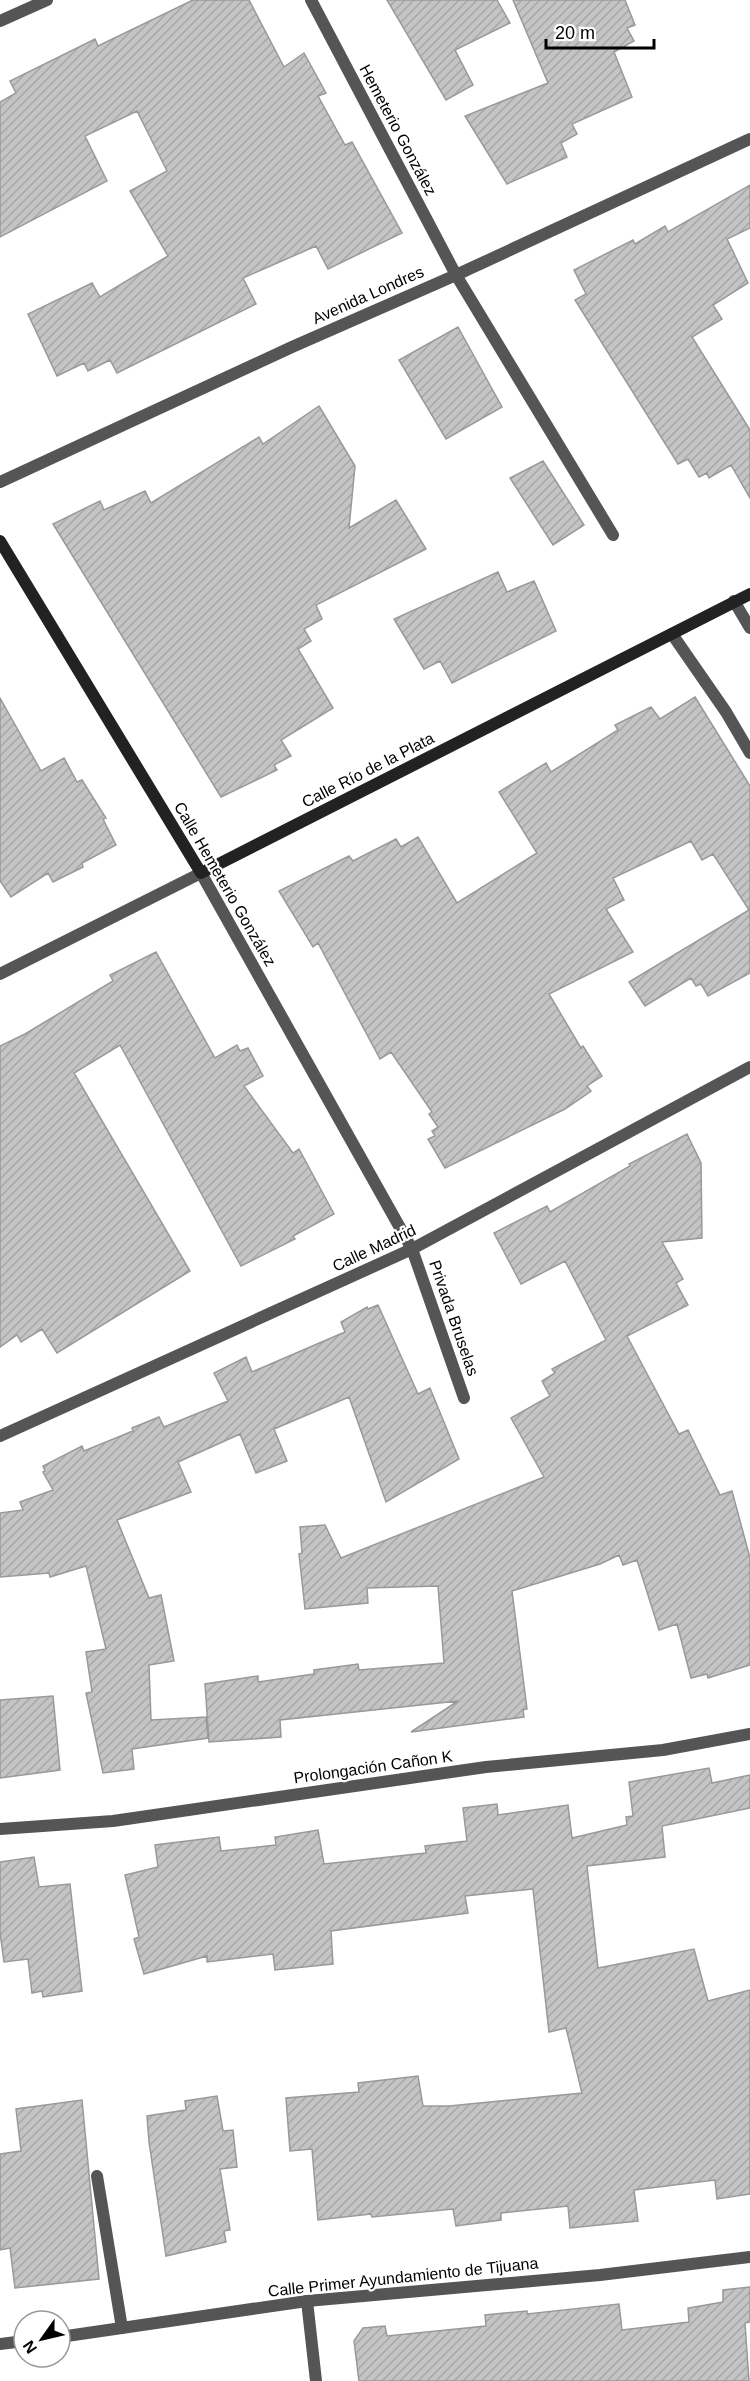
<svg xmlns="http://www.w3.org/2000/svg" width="750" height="2381" viewBox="0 0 750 2381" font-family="Helvetica,sans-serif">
	<defs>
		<pattern id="building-hatch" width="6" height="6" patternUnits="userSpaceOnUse" patternTransform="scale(1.5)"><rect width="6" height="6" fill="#c4c4c4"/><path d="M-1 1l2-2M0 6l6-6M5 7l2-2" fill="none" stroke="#a7a7a7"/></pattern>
	</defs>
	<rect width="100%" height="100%" fill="#fff"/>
	<!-- building -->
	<path fill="url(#building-hatch)" stroke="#999" stroke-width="1.5" d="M193,0H249L284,67L304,53L326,93L318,96L345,145L352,142L402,233L328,269L316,246L243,278L256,304L117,373L110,360L88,371L84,363L57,376L28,314L92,283L100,297L168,256L130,191L167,171L137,111L85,136L107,181L0,237V102L16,93L10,81L95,39L98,46Z
		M387,0H497L510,23L455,50L473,85L446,100Z
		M513,0H625L635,25L627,28L634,41L614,52L632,97L572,124L577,134L561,143L567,157L507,184L465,116L548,83Z
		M750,185V228L727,239L748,283L713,305L722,319L692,337L750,430V498L731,465L709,478L707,473L699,477L688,459L678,464L575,300L586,294L574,270L633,240L635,244L665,226L668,232Z
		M458,327L502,407L446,439L399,360Z
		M319,406L355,466L349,528L396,500L426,549L316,605L322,619L304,629L311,641L298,649L333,708L281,740L291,756L274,765L277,770L221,797L53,524L100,501L104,510L145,491L151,503L259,437L263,444Z
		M543,461L584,525L553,545L510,478Z
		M498,572L507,592L534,581L556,631L452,683L440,661L424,669L394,619Z
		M695,697L750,786V973L708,996L701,984L696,986L691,978L645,1006L629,982L749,910L713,854L702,860L691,841L613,878L624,900L606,909L633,952L549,994L581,1048L583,1046L602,1076L587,1086L591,1091L565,1109L445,1168L428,1139L435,1136L432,1131L438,1127L429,1114L432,1112L391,1052L380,1059L318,943L313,947L279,891L349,856L353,861L396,839L401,847L418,837L457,903L537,853L499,792L546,763L551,772L618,730L615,725L651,707L660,719Z
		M0,698L41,771L64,758L77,782L82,780L106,818L103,819L116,845L82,863L83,867L53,882L48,873L11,897L0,881Z
		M156,952L215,1058L237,1045L240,1051L248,1048L263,1076L244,1086L293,1153L299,1149L334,1214L293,1236L295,1239L241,1266L120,1045L74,1073L190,1271L57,1353L42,1329L21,1342L17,1335L0,1347V1046L25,1034L113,981L110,975Z
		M687,1134L701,1163L702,1238L662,1242L683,1279L676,1283L688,1305L627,1336L679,1434L688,1430L720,1495L732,1491L750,1558V1665L708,1678L707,1674L691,1678L677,1624L659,1630L637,1560L623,1565L619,1555L600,1564L512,1591L527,1709L523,1710L524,1717L411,1732L458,1701L280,1720L281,1737L209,1742L205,1684L258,1676V1682L314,1674V1670L358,1664L359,1670L444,1663L438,1586L367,1588L368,1603L305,1609L299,1554L302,1553L300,1527L325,1525L341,1558L544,1477L511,1418L550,1396L542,1381L555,1373L552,1369L606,1340L565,1261L521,1284L494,1233L547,1206L550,1212L630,1166L629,1164Z
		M378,1305L418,1394L430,1388L459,1459L386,1502L349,1397L274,1429L287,1461L256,1473L240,1434L178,1462L191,1492L117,1520L149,1598L161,1595L174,1661L149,1665L151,1720L206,1717L208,1738L132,1749L134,1769L103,1773L86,1693L92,1692L86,1652L106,1649L86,1566L50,1577L49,1573L0,1577V1513L23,1510L20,1502L53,1490L43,1472L45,1471L43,1466L82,1446L84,1451L133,1431L132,1428L159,1417L164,1427L228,1401L214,1373L246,1357L252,1372L345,1332L341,1322L367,1307L368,1309Z
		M53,1696L60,1770L0,1778V1700Z
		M709,1768L712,1783L750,1775V1808L662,1826L665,1857L587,1866L598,1968L694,1949L708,2001L750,1990V2194L717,2199L715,2180L634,2190L638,2221L570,2228L568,2206L501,2213V2220L456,2226L453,2209L372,2217L371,2214L318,2220L312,2149L290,2151L286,2098L359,2092L358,2083L418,2076L423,2106H449L582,2093L566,2028L549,2032L533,1889L465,1896L468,1913L331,1931L333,1964L275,1970L273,1954L207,1962V1956L144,1974L134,1939L139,1937L125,1875L158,1867L155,1845L219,1837L221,1851L276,1845L275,1837L318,1830L324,1864L426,1853L425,1846L467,1841L463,1808L497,1804L498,1815L568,1805L572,1838L627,1825L626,1817L633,1816L629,1782Z
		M34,1857L39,1887L70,1884L82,1991L43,1997L42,1991L32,1993L28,1959L4,1962L0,1932V1862Z
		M217,2096L223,2131L233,2130L237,2167L220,2169L230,2230L224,2231L226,2242L166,2256L149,2142L147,2116L186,2110L185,2101Z
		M82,2100L99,2279L15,2288L10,2248L0,2250V2154L21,2151L16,2109Z
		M750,2287V2322L745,2323L749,2381H359L354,2341L363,2328L385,2326L387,2336L486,2326L485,2315L527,2311V2314L619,2304L622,2330L689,2322L688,2308L723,2302V2290Z"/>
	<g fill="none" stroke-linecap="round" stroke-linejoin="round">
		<!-- service -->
		<path stroke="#555" stroke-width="12" d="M456,275L613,535
			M97,2176L122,2328"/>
		<!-- minor -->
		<path stroke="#555" stroke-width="12" d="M456,275L750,139
			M734,601L750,628
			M672,634L726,712L750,753
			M0,974L201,873L412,1249L464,1398
			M0,1436L412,1249L750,1067
			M307,2301L316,2381"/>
		<!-- tertiary -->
		<path stroke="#555" stroke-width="12" d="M0,21L47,0
			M0,482L292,347L456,275L311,0
			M0,1829L113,1821L486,1767L663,1750L750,1734
			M60,2337L307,2301L600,2275L750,2257
			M0,2344L24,2341"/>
		<!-- secondary -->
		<path stroke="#222" stroke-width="12" d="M0,541L201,873L750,594"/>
	</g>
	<g text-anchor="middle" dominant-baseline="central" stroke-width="4.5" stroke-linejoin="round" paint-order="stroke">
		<!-- street labels -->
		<g font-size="16" fill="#000" stroke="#fff">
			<text transform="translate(398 130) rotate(62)">Hemeterio González</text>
			<text transform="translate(368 295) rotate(-24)">Avenida Londres</text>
			<text transform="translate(368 770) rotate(-27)">Calle Río de la Plata</text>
			<text transform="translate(225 884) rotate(60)">Calle Hemeterio González</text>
			<text transform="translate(374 1248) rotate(-25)">Calle Madrid</text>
			<text transform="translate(454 1318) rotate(71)">Privada Bruselas</text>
			<text transform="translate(373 1767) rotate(-8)">Prolongación Cañon K</text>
			<text transform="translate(403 2277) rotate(-6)">Calle Primer Ayundamiento de Tijuana</text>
		</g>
	</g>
	<!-- north arrow -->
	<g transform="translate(42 2339) rotate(236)"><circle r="28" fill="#ffffff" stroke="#999999" stroke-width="1.5"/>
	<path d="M0-4.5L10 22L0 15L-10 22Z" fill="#000000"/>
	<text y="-9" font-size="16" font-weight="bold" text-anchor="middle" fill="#000000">N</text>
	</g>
	<!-- scale -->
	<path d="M546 39v9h108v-9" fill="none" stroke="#000000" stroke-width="3"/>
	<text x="555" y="39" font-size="18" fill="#000000" stroke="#ffffff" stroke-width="4.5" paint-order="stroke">20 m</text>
</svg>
